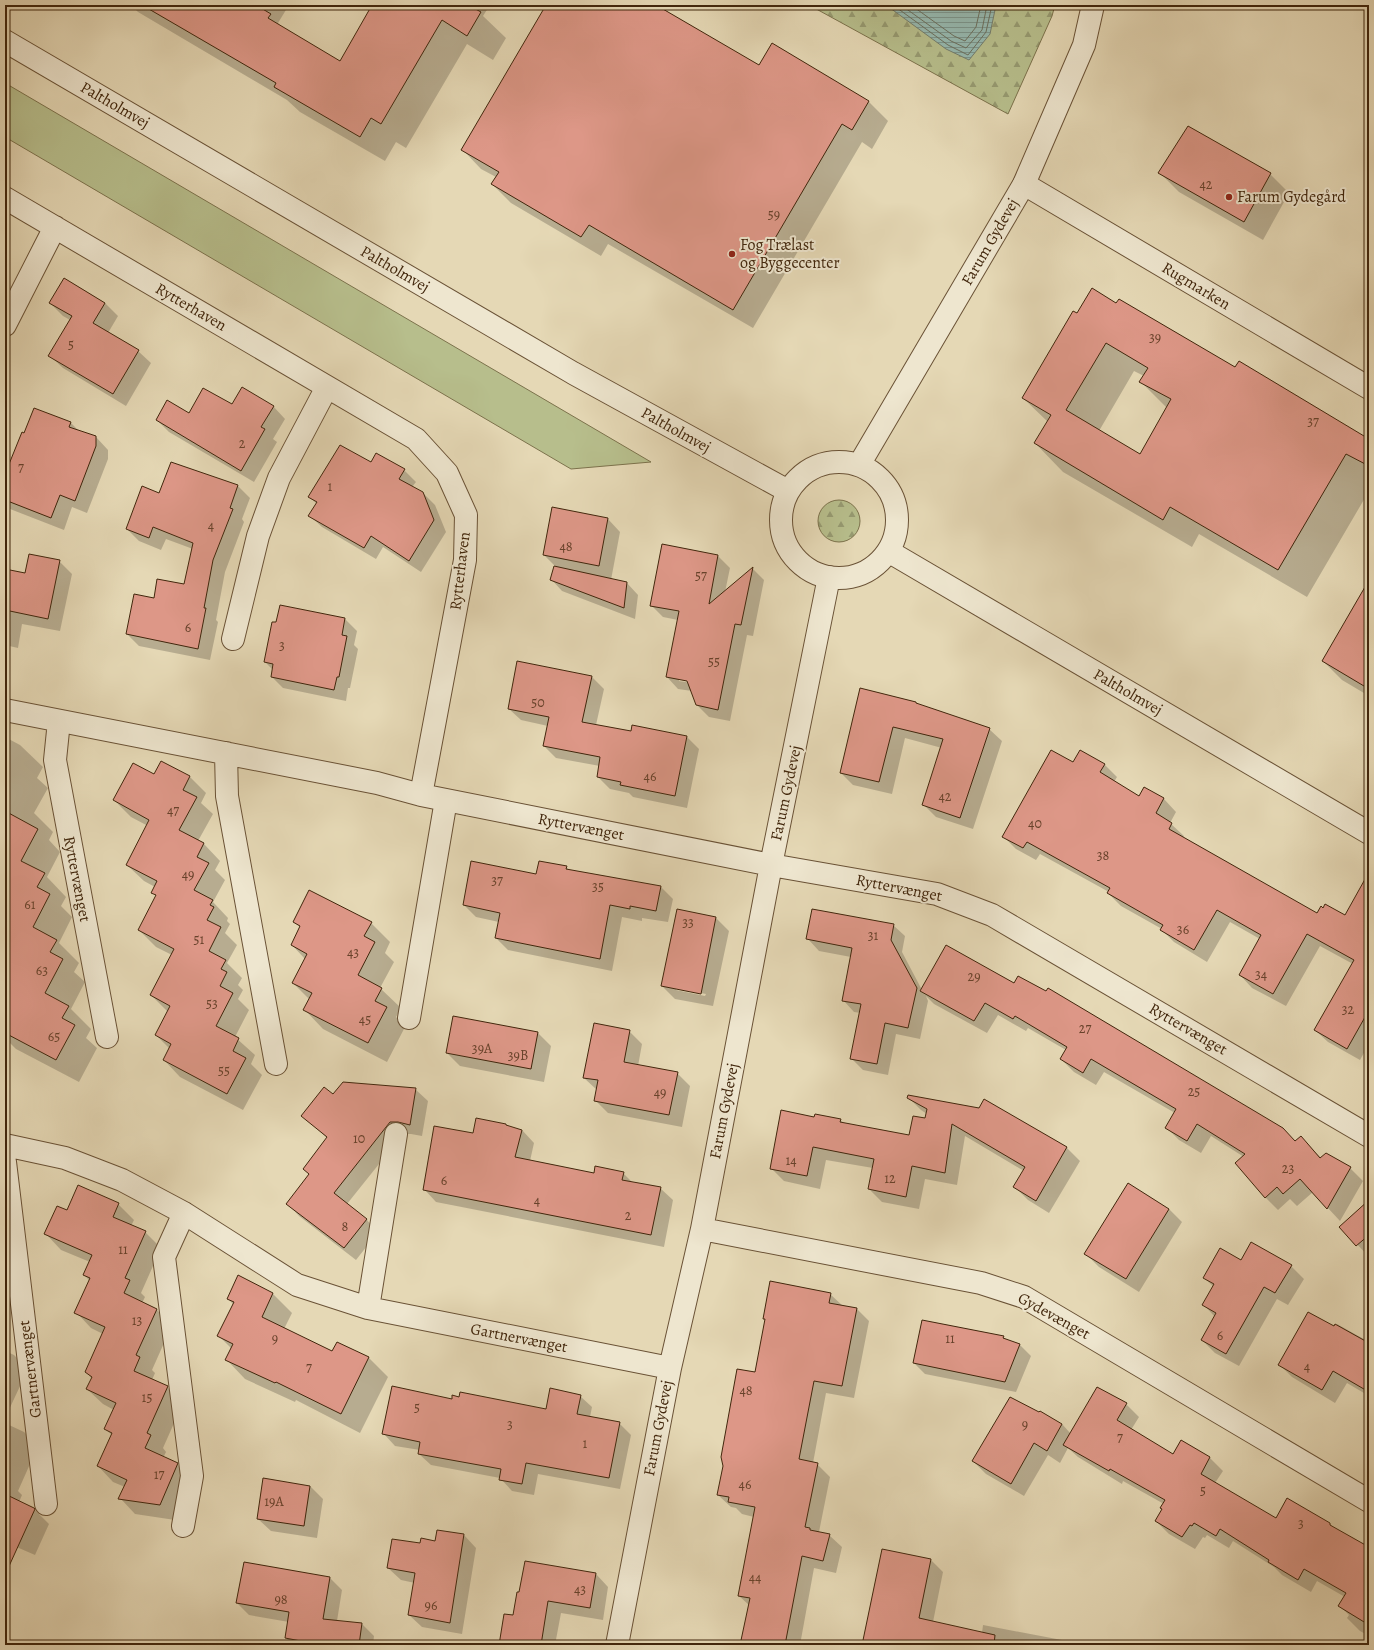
<svg xmlns="http://www.w3.org/2000/svg" width="1374" height="1650" viewBox="0 0 1374 1650" font-family="Alegreya,serif">
	<defs>
		<pattern id="forest-firs" width="22" height="20" patternUnits="userSpaceOnUse"><rect width="22" height="20" fill="#b7be8c"/><path d="M5 1l3.5 6h-7zM16 11l3.5 6h-7z" fill="#969a71"/></pattern>
		<pattern id="water-rules" width="6" height="5" patternUnits="userSpaceOnUse"><rect width="6" height="5" fill="#96b9b0"/><path d="M0 2.5h6" fill="none" stroke="#7c968e"/></pattern>
	</defs>
	<rect width="100%" height="100%" fill="#e5d8b5"/>
	<filter id="stains"><feTurbulence type="fractalNoise" baseFrequency=".005" numOctaves="4"/><feColorMatrix values="0 0 0 0 .2 0 0 0 0 .09 0 0 0 0 .02 0 0 0 .5 -.17"/></filter>
	<radialGradient id="worn" r=".72"><stop offset=".6" stop-color="#630" stop-opacity="0"/><stop offset="1" stop-color="#630" stop-opacity=".3"/></radialGradient>
	<!-- grass -->
	<path fill="#b7be8c" stroke="#7c724c" d="M5,83L651,462L571,469L5,137Z"/>
	<!-- forest -->
	<path fill="url(#forest-firs)" stroke="#7c724c" d="M809,5H1055L1052,16L1008,114Z
		M818 521a21 21 0 1 1 42 0a21 21 0 1 1-42 0Z"/>
	<!-- water -->
	<path fill="url(#water-rules)" stroke="#747e6e" d="M886,5H996L990,34L969,60L946,49Z"/>
	<!-- shadow -->
	<path fill="#0003" fill-rule="evenodd" d="M131,5H289L278,23L284,29L340,62L373,5H490L483,16L506,38L493,60L467,44L406,148L396,142L385,161L300,112L287,100L138,12Z
		M547,5H655L759,66L772,44L869,102L888,121L872,149L862,142L753,328L608,244L601,256L511,203L492,184L496,177L481,169L462,149Z
		M1160,173L1270,174L1289,193L1263,240L1179,192Z
		M65,279L105,303L118,316L108,333L138,351L151,363L126,406L63,368L50,356L70,320L63,316L50,303Z
		M1078,314L1369,444V491L1307,597L1199,534L1192,547L1063,472L1035,443L1048,422L1023,398ZM1134,371L1144,376L1141,382L1167,408L1140,455L1099,431Z
		M232,406H273L285,419L273,439L277,442L254,482L169,432L157,420Z
		M70,422L80,432L96,437L108,450V459L87,513L72,507L64,530L10,509L5,504V477Z
		M371,464L404,470L416,482L412,487L423,493L435,505L446,532L421,572L383,547L376,559L322,527L310,516L317,504L309,497Z
		M238,486L250,498L242,519L244,522L225,572L216,620L218,622L210,660L139,646L127,634L154,599L185,586L193,549L166,539L161,550L139,541L127,529L159,494Z
		M608,519L620,532L611,580L627,583L638,595L635,619L562,591L551,579L557,568L544,555Z
		M663,545L718,556L730,568L725,592L753,569L764,580L753,636L747,635L730,721L709,717L697,705L692,691L678,689L667,677L678,620L663,617L651,605ZM679,679L692,681V683L679,681Z
		M59,561L72,574L60,631L22,624L18,648L5,645V570L26,574Z
		M1369,582V696L1342,680L1323,661Z
		M280,606L345,619L357,631L354,645L358,649L350,688H348L346,701L283,688L272,677L273,670L265,662L277,623Z
		M592,677L604,689L596,725L632,732L687,737L699,749L687,808L633,797L629,793L610,789L598,777L600,766L556,758L544,746L548,726L521,720L509,709Z
		M918,705L989,729L1002,741L973,829L936,817L923,804L942,748L905,738L892,794L853,785L841,773Z
		M5,737L20,745L43,767L37,778L48,788L34,813L53,832L49,840L60,852L47,877L66,897L61,906L72,917L59,943L79,963L74,972L85,982L71,1009L91,1029L86,1038L97,1048L79,1082L16,1049L5,1038Z
		M1073,764H1104L1117,777L1114,782L1139,798L1145,788L1164,799L1176,812L1170,823L1184,836L1183,838L1317,915L1346,916L1369,899V1044L1360,1060L1328,1042L1315,1030L1353,964L1320,946L1286,1006L1252,988L1240,975L1260,939L1230,922L1207,962L1174,942L1162,930V929L1121,906L1108,893L1109,892L1040,854L1036,860L1016,849L1003,836Z
		M154,776L190,777L206,793L201,803L213,814L198,841L204,844L220,861L215,870L225,880L213,902L228,918L227,921L230,924L225,933L237,945L227,963L242,978L238,985L243,990L238,999L249,1010L235,1037L255,1055L251,1064L262,1075L243,1110L180,1077L164,1060L170,1049L156,1035L168,1012L151,995L172,955L156,947L139,930L157,897L152,892L155,887L144,881L127,865L148,826L131,817L114,800Z
		M566,867L569,870L661,887L673,899L668,922L642,918V921L622,917L612,971L508,950L496,938L499,922L476,917L464,905L537,875Z
		M678,910L716,918L729,931L713,1006L675,999L662,986ZM676,988L706,994L705,996L676,990Z
		M294,922L371,923L390,942L385,953L394,962L380,988L401,1008L396,1017L405,1027L387,1062L323,1029L304,1009L309,999L293,983L305,959L292,945L301,928Z
		M893,925L905,936L902,952L922,990L947,946L1296,1142L1301,1137L1321,1158L1350,1168L1363,1181L1340,1221L1313,1192L1297,1206L1290,1199L1278,1210L1265,1197L1244,1157L1211,1136L1201,1153L1179,1140L1166,1127L1175,1113L1104,1072L1096,1085L1074,1072L1061,1059L1066,1050L1028,1028L1026,1031L998,1015L987,1033L934,1004L926,996L928,1001L920,1039L896,1034L888,1075L863,1070L851,1058L861,1013L854,1012L843,1000L851,957L819,951L808,939Z
		M629,1031L642,1044L638,1066L677,1073L690,1086L682,1127L608,1113L595,1100L597,1090L584,1078Z
		M538,1033L551,1046L544,1082L460,1066L447,1053Z
		M415,1089L428,1101L422,1136L411,1134H403L347,1204L366,1219L378,1232L356,1260L299,1216L287,1203L310,1174L327,1138L303,1116L333,1095Z
		M908,1097L980,1109L985,1100L1067,1148L1080,1161L1049,1213L1028,1200L1015,1187L1024,1171L965,1136L957,1185L925,1179L919,1209L882,1202L869,1189L873,1168L826,1160L820,1189L784,1181L771,1168L815,1118L840,1120L845,1124L910,1136L926,1119L927,1114L921,1110Z
		M522,1130L534,1143L530,1161L595,1175L623,1173L633,1183L660,1188L673,1200L664,1247L436,1202L424,1189L473,1134Z
		M1369,1202V1257L1341,1227Z
		M118,1204L134,1220L131,1226L145,1232L161,1248L141,1293L145,1297L142,1303L157,1310L172,1325L152,1370L155,1373L152,1380L167,1387L183,1403L163,1448L166,1452L163,1458L177,1464L193,1480L175,1520L135,1514L120,1498L125,1487L113,1482L98,1466L112,1435L105,1429L114,1410L103,1404L87,1389L92,1379L86,1372L103,1334L91,1328L76,1312L90,1281L84,1275L90,1262L61,1250L46,1234L67,1211Z
		M1169,1209L1182,1222L1139,1292L1099,1267L1086,1254Z
		M1242,1261L1291,1266L1304,1279L1288,1305L1277,1299L1239,1366L1215,1353L1202,1340L1215,1317L1204,1305L1214,1287L1204,1278Z
		M239,1276L273,1294L292,1313L284,1329L333,1352L369,1358L388,1377L360,1433L296,1400L295,1402L245,1379L226,1359L231,1348L219,1336L234,1305L228,1299Z
		M5,1279L17,1292L5,1319Z
		M830,1294L843,1306L856,1308L869,1321L854,1398L826,1393L813,1463L817,1464L830,1477L819,1532L829,1535L842,1547L836,1573L814,1568L800,1645H741L749,1605L739,1596L754,1517L742,1514L736,1508L731,1507L718,1495L756,1373L766,1321L764,1319Z
		M1337,1324L1369,1342V1396L1347,1383L1335,1403L1292,1377L1279,1364L1335,1328Z
		M1003,1337L1007,1340L1020,1345L1031,1356L1016,1392L925,1374L914,1363Z
		M5,1351L14,1355L28,1369L7,1414L10,1417L7,1424L24,1432L38,1446L18,1491L22,1495L19,1502L34,1509L49,1524L35,1555L5,1542Z
		M580,1396L592,1407L590,1417L619,1423L631,1435L620,1489L538,1474L534,1495L512,1491L500,1478L431,1465L419,1454L420,1450L395,1446L384,1434L452,1400L547,1410Z
		M1126,1404L1139,1417L1131,1430L1173,1455L1181,1441L1210,1458L1223,1471L1215,1483L1276,1519L1330,1524L1334,1528L1369,1549V1636L1360,1631L1347,1618L1349,1615L1340,1606L1345,1597L1317,1581L1311,1592L1282,1575L1274,1567L1233,1541L1229,1548L1207,1535L1205,1538L1203,1537L1195,1549L1169,1534L1156,1521L1163,1509L1164,1504L1123,1481L1122,1484L1078,1457L1068,1448L1060,1463L1048,1455L1024,1496L986,1474L973,1461L1062,1424L1071,1434Z
		M310,1486L323,1499L317,1538L271,1531L258,1519Z
		M464,1535L476,1548L462,1634L422,1627L409,1615L415,1583L401,1580L388,1568L421,1544Z
		M931,1560L943,1572L933,1622L982,1633L983,1625L1088,1645H863Z
		M244,1563L330,1578L342,1590L337,1621L362,1624L374,1636L373,1645H293L286,1638L289,1622L249,1615L237,1603Z
		M596,1574L608,1587L603,1620L561,1613L555,1645H500L514,1616Z"/>
	<g fill="none" stroke-linecap="round" stroke-linejoin="round">
		<!-- shore -->
		<path stroke="#6c705e" stroke-width="1" d="M893,5L948,45L968,55L986,32L992,5
			M901,5L951,41L966,48L982,30L987,5
			M911,5L954,36L965,41L976,27L981,5"/>
	</g>
	<!-- building -->
	<path fill="#dd9787" stroke="#41260c" fill-rule="evenodd" d="M142,5H256L271,14L268,18L340,61L372,5H468L481,12L467,36L442,20L381,124L371,118L360,137L274,87L276,83Z
		M546,5H656L759,65L772,43L869,101L852,130L842,124L733,310L589,225L581,237L491,184L499,172L461,150Z
		M1188,126L1271,173L1244,222L1158,173Z
		M64,278L105,303L93,323L139,350L113,394L48,356L72,316L49,303Z
		M1092,288L1116,303L1119,299L1235,367L1239,361L1369,439V466L1346,454L1278,570L1170,507L1163,520L1034,443L1051,415L1022,398L1073,311L1077,313ZM1106,343L1148,368L1139,382L1171,399L1140,454L1066,410Z
		M242,387L274,406L261,427L265,429L241,471L156,420L167,400L189,413L203,388L232,404Z
		M34,408L71,422L69,427L96,436V446L75,501L60,495L51,518L5,500V474L22,432L24,433Z
		M340,445L371,462L376,453L405,469L399,479L423,492L434,520L409,561L371,536L364,548L308,516L317,502L308,497Z
		M171,462L238,485L230,508L233,509L213,560L204,608H206L198,649L126,634L134,594L154,598L157,579L184,584L193,543L153,527L149,538L126,529L142,486L159,493Z
		M552,507L608,518L599,566L543,555Z
		M662,544L718,555L709,604L753,567L741,625L735,624L718,710L696,705L687,681L666,677L679,611L650,606Z
		M29,554L60,560L48,619L5,610V569L25,573Z
		M554,566L627,582L624,608L550,580Z
		M1369,580V689L1322,661Z
		M280,605L345,618L342,635L347,636L339,677H337L334,690L271,677L273,664L264,662L272,622H276Z
		M517,661L592,676L582,722L631,731L632,725L687,736L675,796L620,785L621,782L597,777L600,757L543,746L549,717L508,709Z
		M860,688L916,702V703L990,728L960,818L922,805L943,739L893,727L879,782L840,773Z
		M1051,750L1073,762L1080,750L1105,764L1100,772L1139,796L1144,787L1164,798L1156,813L1172,823L1169,829L1317,913L1321,906L1323,908L1325,904L1345,915L1369,872V1010L1347,1049L1314,1030L1354,960L1307,934L1273,994L1239,975L1261,935L1217,910L1194,950L1160,930L1163,925L1107,893L1110,888L1027,842L1023,848L1002,837Z
		M161,761L190,776L183,790L197,797L179,830L204,843L197,857L209,863L194,890L213,900L210,905L214,907L207,920L221,927L209,951L226,960L221,969L227,972L220,986L233,993L216,1026L239,1038L233,1051L246,1058L227,1094L163,1060L171,1044L155,1035L170,1006L150,995L174,949L138,930L156,895L151,893L157,881L126,865L149,820L113,800L133,763L154,774Z
		M5,811L38,829L21,861L45,873L37,887L50,894L33,927L57,940L50,952L63,959L45,993L69,1006L62,1018L75,1025L56,1060L5,1033Z
		M471,861L536,874L539,861L567,866L566,869L661,886L656,911L630,906V909L610,905L600,959L495,938L500,913L463,905Z
		M309,890L372,922L364,936L375,942L358,975L382,988L375,1001L387,1007L368,1043L303,1010L312,993L292,983L307,954L291,945L300,926L293,922Z
		M677,909L716,917L701,994L661,986Z
		M812,909L894,924L891,940L917,988L908,1028L885,1023L877,1064L850,1059L861,1004L842,1001L852,948L806,939Z
		M946,945L1014,983L1018,976L1046,991L1048,988L1283,1128L1295,1141L1301,1136L1320,1158L1326,1153L1351,1167L1327,1209L1300,1179L1283,1194L1277,1187L1265,1198L1235,1163L1245,1154L1197,1124L1187,1141L1165,1128L1176,1109L1091,1059L1083,1073L1060,1059L1067,1047L1015,1016L1013,1019L985,1003L974,1021L920,991Z
		M453,1016L538,1032L531,1069L446,1053Z
		M594,1023L630,1030L624,1062L678,1072L669,1115L594,1101L598,1080L583,1078Z
		M343,1082L416,1088L410,1125L398,1122H390L334,1193L367,1219L344,1248L286,1204L309,1174L303,1169L327,1137L301,1116L324,1087L333,1094Z
		M908,1095L979,1108L984,1099L1067,1147L1036,1201L1013,1187L1025,1167L952,1124L945,1173L912,1166L906,1197L868,1189L874,1159L813,1147L807,1176L770,1169L781,1110L814,1117L815,1114L841,1119L840,1122L909,1135L913,1116L925,1118L927,1109L907,1098Z
		M476,1118L506,1124V1125L522,1130L515,1157L594,1173L595,1166L624,1172L622,1180L661,1187L651,1235L423,1190L434,1126L473,1133Z
		M1128,1183L1169,1209L1126,1279L1084,1254Z
		M78,1185L119,1203L113,1217L146,1231L125,1278L130,1280L124,1293L157,1309L136,1355L140,1357L134,1371L168,1386L147,1433L151,1435L145,1448L178,1463L160,1505L118,1499L127,1480L97,1466L112,1433L104,1429L116,1403L86,1389L92,1377L85,1372L105,1327L74,1313L90,1278L83,1275L92,1255L44,1234L57,1206L67,1210Z
		M1369,1200V1235L1356,1246L1339,1227Z
		M1251,1242L1292,1265L1275,1293L1264,1287L1226,1354L1201,1340L1216,1313L1202,1305L1214,1284L1203,1278L1220,1248L1241,1260Z
		M238,1275L273,1293L262,1317L332,1351L337,1342L369,1357L341,1414L276,1382L275,1383L225,1360L233,1344L217,1336L234,1302L227,1299Z
		M770,1281L831,1293L829,1303L857,1308L842,1386L814,1381L799,1459L818,1463L805,1527L810,1528V1530L830,1534L823,1561L802,1556L785,1645H740L750,1598L738,1596L755,1507L728,1502L729,1497L717,1495L723,1466L721,1457L737,1369L755,1372L765,1319H763Z
		M1308,1312L1334,1326L1335,1324L1369,1343V1392L1333,1371L1322,1390L1278,1365Z
		M922,1320L1004,1336L1003,1338L1020,1344L1005,1382L913,1363Z
		M392,1386L452,1399V1395L459,1397L460,1392L546,1409L550,1388L581,1395L577,1414L620,1422L609,1478L526,1463L522,1484L499,1480L501,1469L418,1454L420,1442L382,1434Z
		M1097,1387L1127,1403L1117,1420L1173,1454L1181,1440L1210,1457L1201,1474L1276,1518L1287,1498L1330,1523V1525L1369,1547V1625L1338,1606L1346,1593L1304,1569L1298,1580L1268,1562L1269,1560L1220,1529L1216,1536L1194,1523L1192,1526L1190,1525L1182,1537L1155,1521L1162,1509L1160,1508L1165,1500L1110,1469L1109,1471L1063,1445Z
		M1010,1397L1039,1412L1040,1411L1062,1424L1047,1451L1034,1443L1011,1484L972,1461Z
		M263,1478L310,1486L304,1526L257,1519Z
		M5,1494L34,1508L35,1509L5,1575Z
		M437,1530L464,1534L450,1623L408,1615L415,1573L387,1568L392,1539L420,1543L421,1538L435,1541Z
		M882,1549L931,1559L919,1618L995,1635L994,1645H862Z
		M525,1561L596,1573L590,1608L548,1601L541,1645H499L504,1614L513,1615L517,1592H519Z
		M244,1562L330,1577L323,1619L362,1623L359,1645H322L285,1638L289,1612L236,1603Z"/>
	<g fill="none" stroke-linecap="round" stroke-linejoin="round">
		<!-- minor casing -->
		<g stroke="#6a5236" stroke-width="24">
			<path id="minor" d="M5,41L573,373L788,491
				M1024,184L1369,388
				M5,198L416,439L447,473L466,515L465,560L421,795
				M5,325L55,227
				M233,639L258,536L279,478L327,387
				M5,710L377,783L421,795L771,865L937,894L992,915L1369,1136
				M59,721L55,760L107,1037
				M226,753L227,796L276,1064
				M409,1018L446,800
				M5,1145L65,1158L122,1180L184,1213L297,1285L368,1308L670,1368
				M5,1162L46,1504
				M702,1229L981,1283L1024,1297L1369,1501
				M368,1308L396,1134
				M183,1526L192,1476L164,1257L184,1213
				M617,1645L670,1368L702,1229L771,865L829,577"/>
		</g>
		<!-- tertiary casing -->
		<g stroke="#6a5236" stroke-width="24">
			<path id="tertiary" d="M781 520a58 58 0 1 1 116 0a58 58 0 1 1-116 0Z
				M859,465L1024,184L1084,45L1093,5
				M888,551L1369,833"/>
		</g>
		<!-- minor -->
		<use href="#minor" stroke="#eee6cf" stroke-width="22"/>
		<!-- tertiary -->
		<use href="#tertiary" stroke="#eee6cf" stroke-width="22"/>
	</g>
	<!-- markers -->
	<g fill="#8f2418" stroke="#eee6cf" stroke-width="1.5">
		<circle cx="1229" cy="197" r="4"/>
		<circle cx="732" cy="254" r="4"/>
	</g>
	<g text-anchor="middle" dominant-baseline="central" stroke-width="4" stroke-linejoin="round" paint-order="stroke">
		<!-- number labels -->
		<g font-size="14" fill="#68422b">
			<text x="1206" y="184">42</text>
			<text x="774" y="214">59</text>
			<text x="1155" y="337">39</text>
			<text x="71" y="344">5</text>
			<text x="1313" y="421">37</text>
			<text x="242" y="443">2</text>
			<text x="21" y="467">7</text>
			<text x="330" y="486">1</text>
			<text x="211" y="525">4</text>
			<text x="566" y="546">48</text>
			<text x="701" y="575">57</text>
			<text x="188" y="627">6</text>
			<text x="282" y="645">3</text>
			<text x="714" y="661">55</text>
			<text x="538" y="702">50</text>
			<text x="650" y="776">46</text>
			<text x="945" y="796">42</text>
			<text x="173" y="810">47</text>
			<text x="1035" y="823">40</text>
			<text x="1103" y="855">38</text>
			<text x="188" y="874">49</text>
			<text x="497" y="880">37</text>
			<text x="598" y="886">35</text>
			<text x="30" y="904">61</text>
			<text x="688" y="922">33</text>
			<text x="1183" y="929">36</text>
			<text x="873" y="935">31</text>
			<text x="199" y="939">51</text>
			<text x="353" y="952">43</text>
			<text x="42" y="970">63</text>
			<text x="1261" y="974">34</text>
			<text x="974" y="976">29</text>
			<text x="212" y="1003">53</text>
			<text x="1348" y="1009">32</text>
			<text x="365" y="1019">45</text>
			<text x="1085" y="1028">27</text>
			<text x="54" y="1036">65</text>
			<text x="482" y="1048">39A</text>
			<text x="518" y="1055">39B</text>
			<text x="224" y="1070">55</text>
			<text x="1194" y="1091">25</text>
			<text x="660" y="1092">49</text>
			<text x="359" y="1138">10</text>
			<text x="791" y="1160">14</text>
			<text x="1288" y="1168">23</text>
			<text x="890" y="1178">12</text>
			<text x="444" y="1180">6</text>
			<text x="537" y="1200">4</text>
			<text x="628" y="1215">2</text>
			<text x="345" y="1226">8</text>
			<text x="123" y="1249">11</text>
			<text x="137" y="1320">13</text>
			<text x="1220" y="1335">6</text>
			<text x="275" y="1338">9</text>
			<text x="950" y="1338">11</text>
			<text x="1307" y="1366">4</text>
			<text x="309" y="1367">7</text>
			<text x="746" y="1390">48</text>
			<text x="147" y="1397">15</text>
			<text x="417" y="1407">5</text>
			<text x="510" y="1424">3</text>
			<text x="1025" y="1424">9</text>
			<text x="1120" y="1437">7</text>
			<text x="585" y="1443">1</text>
			<text x="159" y="1474">17</text>
			<text x="745" y="1484">46</text>
			<text x="1203" y="1490">5</text>
			<text x="274" y="1501">19A</text>
			<text x="1301" y="1523">3</text>
			<text x="755" y="1577">44</text>
			<text x="580" y="1589">43</text>
			<text x="281" y="1599">98</text>
			<text x="431" y="1605">96</text>
		</g>
		<!-- street labels -->
		<g font-size="16" fill="#41260c" stroke="#eee6cf">
			<text transform="translate(115 105) rotate(30)">Paltholmvej</text>
			<text transform="translate(990 242) rotate(-60)">Farum Gydevej</text>
			<text transform="translate(395 269) rotate(30)">Paltholmvej</text>
			<text transform="translate(1196 286) rotate(31)">Rugmarken</text>
			<text transform="translate(191 307) rotate(30)">Rytterhaven</text>
			<text transform="translate(676 430) rotate(29)">Paltholmvej</text>
			<text transform="translate(460 571) rotate(-83)">Rytterhaven</text>
			<text transform="translate(1128 692) rotate(30)">Paltholmvej</text>
			<text transform="translate(786 793) rotate(-78)">Farum Gydevej</text>
			<text transform="translate(581 827) rotate(11)">Ryttervænget</text>
			<text transform="translate(77 879) rotate(79)">Ryttervænget</text>
			<text transform="translate(899 888) rotate(11)">Ryttervænget</text>
			<text transform="translate(1188 1029) rotate(30)">Ryttervænget</text>
			<text transform="translate(724 1111) rotate(-79)">Farum Gydevej</text>
			<text transform="translate(1054 1316) rotate(29)">Gydevænget</text>
			<text transform="translate(519 1338) rotate(11)">Gartnervænget</text>
			<text transform="translate(30 1369) rotate(-97)">Gartnervænget</text>
			<text transform="translate(658 1428) rotate(-79)">Farum Gydevej</text>
		</g>
		<!-- poi labels -->
		<g font-size="16" fill="#41260c" stroke="#eee6cf" text-anchor="start">
			<text x="1237" y="197">Farum Gydegård</text>
			<text x="740" y="245">Fog Trælast<tspan x="740" dy="18">og Byggecenter</tspan></text>
		</g>
	</g>
	<!-- margin -->
	<rect width="1374" height="1650" fill="none" stroke="#e5d8b5" stroke-width="20"/>
	<rect x="6" y="6" width="1362" height="1638" fill="none" stroke="#41260c" stroke-width="2"/>
	<rect x="10" y="10" width="1354" height="1630" fill="none" stroke="#41260c"/>
	<rect width="100%" height="100%" filter="url(#stains)"/>
	<rect width="100%" height="100%" fill="url(#worn)"/>
</svg>
